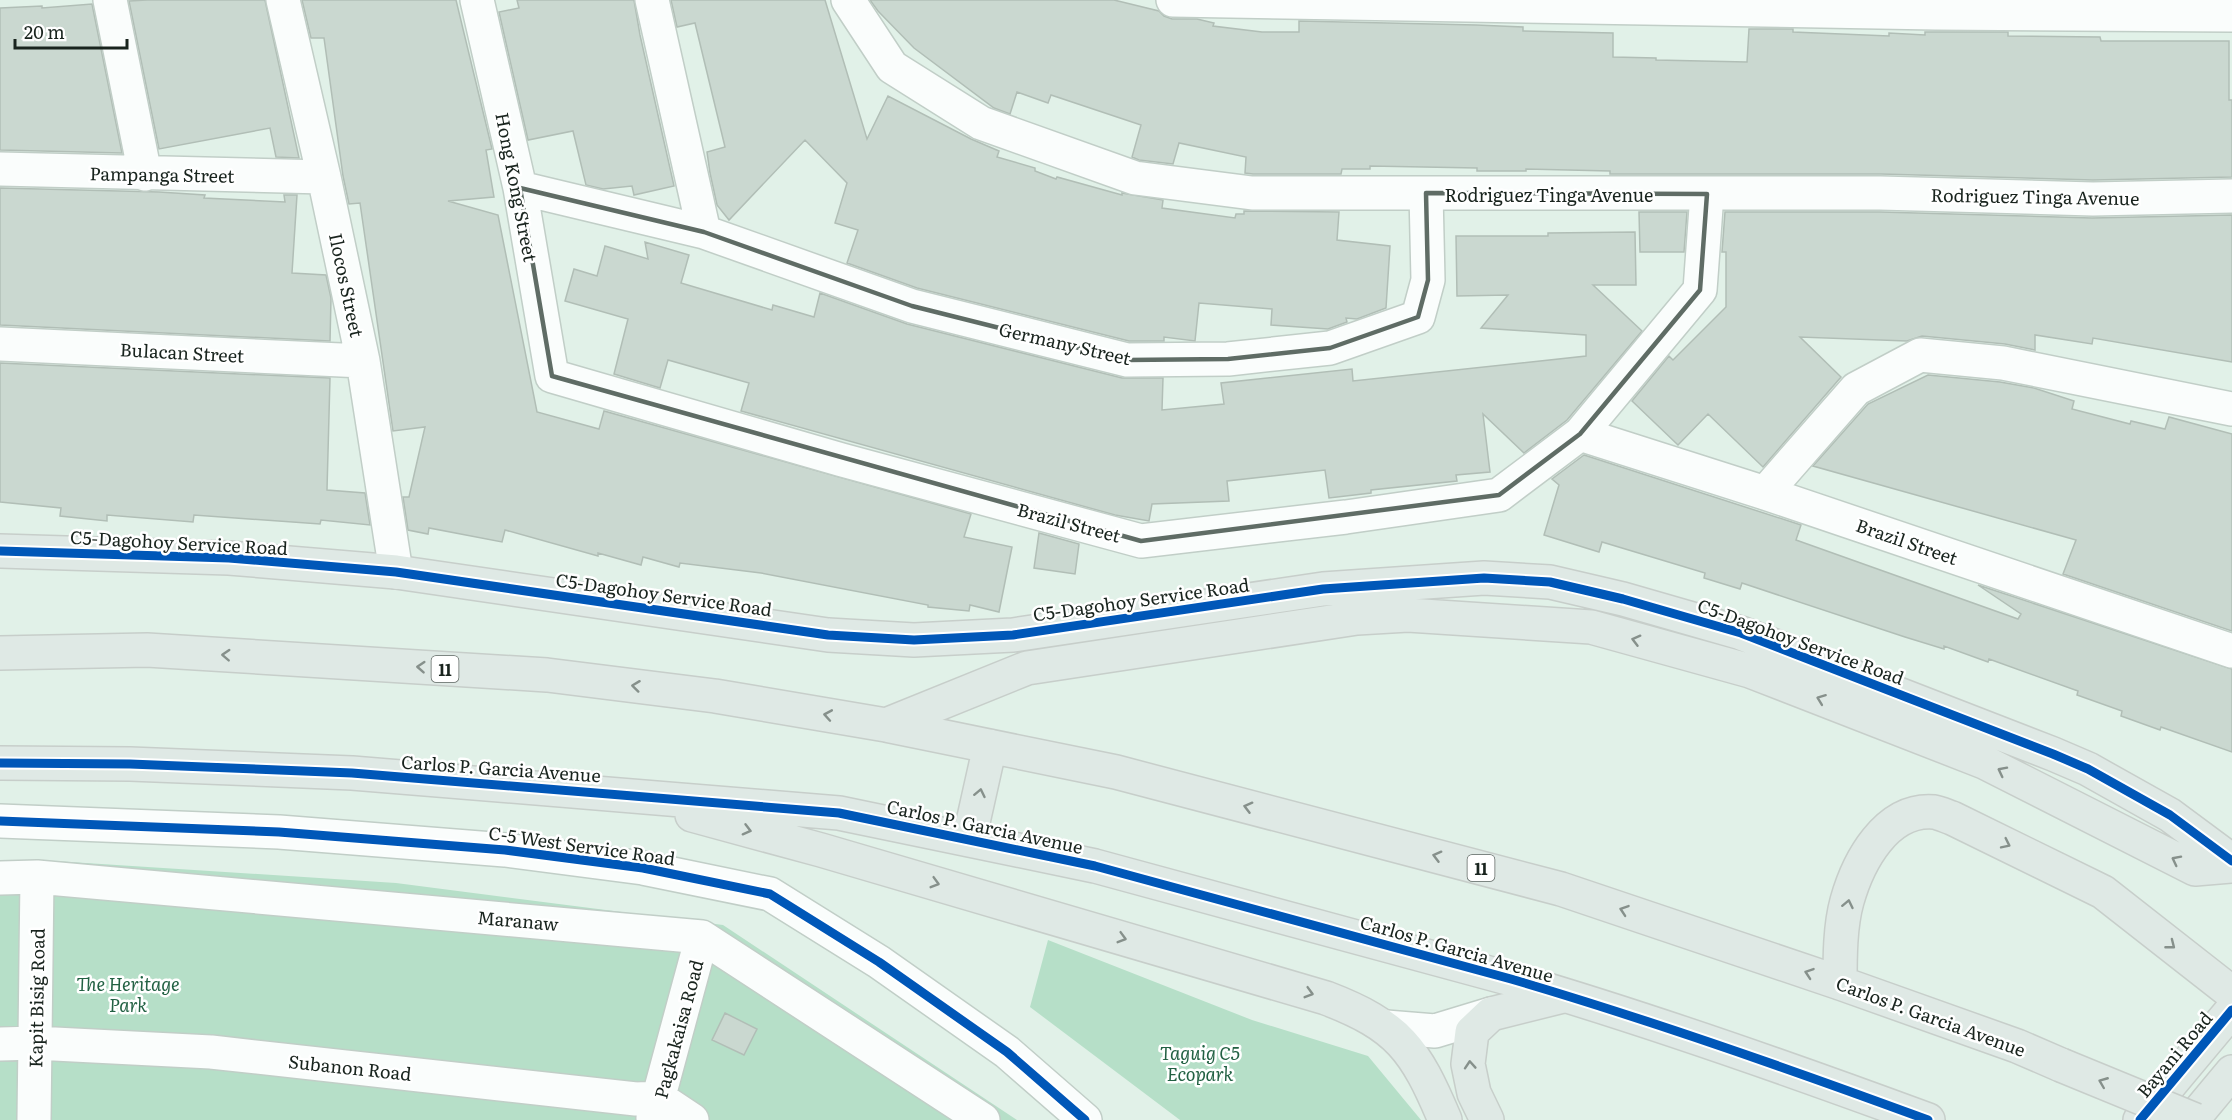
<svg xmlns="http://www.w3.org/2000/svg" width="2232" height="1120" viewBox="0 0 2232 1120" font-family="Literata,serif">
	<rect width="100%" height="100%" fill="#e1f1e8"/>
	<!-- green -->
	<path fill="#b6dfc8" d="M0,860H39L396,883L723,925L1017,1120H0Z
		M1048,940L1252,1020L1368,1056L1421,1120H1180L1030,1007Z"/>
	<!-- building -->
	<path fill="#cad8d0" stroke="#b1beb6" stroke-width="1.5" d="M147,0H265L299,158L276,157L270,128L159,149L129,1Z
		M302,0H456L492,149L486,150L494,197L448,201L498,215L537,412L599,429L604,411L971,514L964,537L1012,547L999,612L970,605L969,611L928,607V605L761,573L680,563L679,567L643,557L641,565L598,553V556L505,530L502,542L429,528L428,534L408,530L403,497H409L425,427L393,431L360,203L349,204L343,176L324,38H311Z
		M517,0H634L640,35L674,186L634,195L632,186L603,189L586,185L573,131L528,140L499,12L519,8Z
		M671,0H825L867,139L888,96L971,139L999,151L997,157L1035,168V171L1056,179L1057,177L1122,195V193L1163,200L1162,208L1235,218L1236,214H1244V211L1339,212L1337,240L1390,246L1386,308L1357,319L1346,318L1347,322L1328,329L1271,325L1272,309L1199,303L1195,341L1164,337V341H1129L917,288L847,263L858,230L835,223L847,183L805,140L729,220L717,205L710,173L707,152L725,147L695,23L677,27Z
		M870,0H1114L1159,11L1164,16L1172,19H1197L1214,23L1213,26L1262,32H1299V21L1476,25L1523,27V31L1613,33V57L1656,58V60L1747,62L1749,29H1793V32L1889,36V33L1925,35V32H2008V36L2100,37L2101,41H2229V100H2232V177L2093,180L1881,174H1610V171L1526,169V171H1477V168L1370,166V169H1342L1341,174H1253L1245,173L1246,157L1179,143L1173,164L1139,160L1132,157L1141,125L1051,95L1048,103L1017,92L1010,114L994,108L914,48L878,11Z
		M92,4L122,153L0,150V8L42,6V8Z
		M0,188L159,192L205,195L204,198L285,202L284,195H297L292,273L326,275L331,298L330,341L0,325Z
		M1639,212H1687L1684,252H1640Z
		M1725,212H1880L2092,218L2232,215V362L2093,338L2092,344L2035,335V350L2005,344L1922,336L1907,341L1800,337L1841,377L1763,467L1708,414L1678,445L1632,401L1669,356L1673,360L1726,307V252H1722Z
		M1635,232L1636,285H1593L1642,331L1567,420L1524,453L1483,414L1490,472L1456,475L1457,481L1371,490V493L1329,498L1325,470L1227,481L1229,501L1152,504L1149,521L1115,515L741,411L749,383L668,360L660,388L614,374L628,319L565,301L574,269L597,276L605,246L648,259L645,242L689,255L681,283L772,310L773,305L814,317L820,293L907,324L1122,378H1163L1162,410L1224,404L1221,383L1352,369L1353,381L1586,356V335L1481,328L1508,295L1457,296L1456,236H1548V233Z
		M0,363L330,378L327,490L365,493L370,525L321,520L320,524L194,515L193,522L107,515V521L60,516L61,508L0,502Z
		M1928,375L2000,382L2034,388L2074,401L2072,409L2130,424L2131,421L2165,429L2169,417L2232,434V631L2063,574L2076,540L1813,466L1868,404Z
		M1584,455L1801,525L1796,540L2018,619L2021,614L1978,585L2232,669V752L2161,727L2160,730L2121,716L2122,711L2077,695L2078,691L1989,659L1988,662L1944,646V649L1905,637L1742,583L1740,589L1704,578L1705,573L1602,542L1599,552L1544,535L1559,485L1552,479Z
		M1039,533L1079,544L1075,574L1034,568Z
		M725,1013L757,1029L744,1055L712,1040Z"/>
	<g fill="none" stroke-linecap="round" stroke-linejoin="round">
		<!-- minor casing -->
		<g stroke="#c1cec7" stroke-width="36">
			<path id="minor" d="M110,0L145,174
				M283,0L324,177L363,361L396,572
				M477,0L520,188L552,376L842,460L1141,541L1346,517L1499,495L1580,434L1700,290L1707,194
				M652,0L704,232
				M848,0L892,67L981,123L1135,178L1252,193H1880L2093,199L2232,196
				M1173,0L1936,13L2232,15
				M0,169L324,177
				M520,188L704,232L912,306L1127,360L1228,359L1330,348L1418,317L1428,280L1426,193
				M0,344L363,361
				M1580,434L1765,493L2232,651
				M1765,493L1856,389L1920,355L2003,363L2232,409
				M0,821L279,832L505,850L643,868L770,894L879,962L1007,1052L1085,1120
				M0,878L37,877L702,937L983,1120
				M1386,1027L1435,1031L1491,1014
				M0,1044L35,1043L211,1052L636,1099L659,1098L692,1120
				M653,1118L702,937
				M34,1120L37,877"/>
		</g>
		<!-- major casing -->
		<g stroke="#c7ceca" stroke-width="36">
			<path id="major" d="M0,551L229,558L396,572L828,635L914,640L1013,635L1323,589L1484,578L1550,582L1623,599L1741,633L2053,754L2088,769L2170,815L2232,861
				M0,653L147,650L547,675L715,696L886,725L1116,772L1561,889L1840,983L2017,1046L2061,1065
				M886,725L1027,668L1357,618L1408,615L1591,627L1750,671L1984,762L2195,869L2232,866
				M0,763L130,764L352,773L839,813L1095,866L1511,979C1651,1020 1790,1069 1928,1120
				M692,815L821,850L1326,998C1399,1026 1415,1049 1445,1120
				M969,840L990,746
				M1840,983C1840,957 1840,926 1847,901C1858,862 1886,808 1934,812C1940,813 1946,816 1952,818L2103,892L2232,993
				M1487,1120L1474,1093L1468,1064L1472,1032L1491,1014L1563,996
				M2140,1120L2232,1010
				M2192,1120L2232,1072"/>
		</g>
		<!-- minor -->
		<use href="#minor" stroke="#fafdfc" stroke-width="33"/>
		<!-- major -->
		<use href="#major" stroke="#dfe9e5" stroke-width="33"/>
		<!-- major-bridge casing -->
		<g stroke="#c7ceca" stroke-width="36" stroke-linecap="butt">
			<path id="major-bridge" d="M2061,1065L2195,1120"/>
		</g>
		<!-- major-bridge -->
		<use href="#major-bridge" stroke="#dfe9e5" stroke-width="33"/>
		<!-- cycleway casing -->
		<g stroke="#fff" stroke-width="13">
			<path id="cycleway" d="M0,551L229,558L396,572L828,635L914,640L1013,635L1323,589L1484,578L1550,582L1623,599L1741,633L2053,754L2088,769L2170,815L2232,861
				M0,763L130,764L352,773L839,813L1095,866L1511,979C1651,1020 1790,1069 1928,1120
				M0,821L279,832L505,850L643,868L770,894L879,962L1007,1052L1085,1120
				M2140,1120L2232,1010"/>
		</g>
		<!-- cycleway -->
		<use href="#cycleway" stroke="#0057b8" stroke-width="9"/>
	</g>
	<!-- one-way arrows -->
	<defs><path id="oneway-chevron" d="M-2-3.5L2.5 0L-2 3.5" fill="none" stroke-width="1.6" stroke-linecap="round" stroke-linejoin="round" transform="scale(1.5)"/></defs>
	<g stroke="#86908b">
		<use href="#oneway-chevron" transform="translate(1636 640) rotate(-165)"/>
		<use href="#oneway-chevron" transform="translate(226 655) rotate(-177)"/>
		<use href="#oneway-chevron" transform="translate(421 667) rotate(-176)"/>
		<use href="#oneway-chevron" transform="translate(636 686) rotate(-173)"/>
		<use href="#oneway-chevron" transform="translate(1821 699) rotate(-159)"/>
		<use href="#oneway-chevron" transform="translate(828 715) rotate(-170)"/>
		<use href="#oneway-chevron" transform="translate(2002 771) rotate(-153)"/>
		<use href="#oneway-chevron" transform="translate(980 793) rotate(-78)"/>
		<use href="#oneway-chevron" transform="translate(1248 807) rotate(-165)"/>
		<use href="#oneway-chevron" transform="translate(747 830) rotate(15)"/>
		<use href="#oneway-chevron" transform="translate(2006 844) rotate(26)"/>
		<use href="#oneway-chevron" transform="translate(1437 856) rotate(-165)"/>
		<use href="#oneway-chevron" transform="translate(2176 860) rotate(-153)"/>
		<use href="#oneway-chevron" transform="translate(935 883) rotate(16)"/>
		<use href="#oneway-chevron" transform="translate(1848 904) rotate(-78)"/>
		<use href="#oneway-chevron" transform="translate(1624 910) rotate(-161)"/>
		<use href="#oneway-chevron" transform="translate(1122 938) rotate(16)"/>
		<use href="#oneway-chevron" transform="translate(2171 945) rotate(38)"/>
		<use href="#oneway-chevron" transform="translate(1809 973) rotate(-161)"/>
		<use href="#oneway-chevron" transform="translate(1309 993) rotate(16)"/>
		<use href="#oneway-chevron" transform="translate(1470 1065) rotate(-94)"/>
		<use href="#oneway-chevron" transform="translate(2103 1082) rotate(-158)"/>
	</g>
	<!-- marked area -->
	<path fill="none" stroke="#5f6c65" stroke-width="4.5" stroke-linejoin="round" d="M520,188L704,232L912,306L1127,360L1228,359L1330,348L1418,317L1428,280L1426,193L1707,194L1700,290L1580,434L1499,495L1141,541L552,376Z"/>
	<g text-anchor="middle" dominant-baseline="central" stroke-width="5" stroke-linejoin="round" paint-order="stroke">
		<!-- shield labels -->
		<g fill="#fff" stroke="#5e6662" stroke-width="1.5">
			<rect x="431.5" y="656" width="27" height="26" rx="4.5"/>
			<rect x="1467.5" y="855" width="27" height="26" rx="4.5"/>
		</g>
		<g font-size="16" font-weight="bold" fill="#19241e">
			<text x="445" y="669">11</text>
			<text x="1481" y="868">11</text>
		</g>
		<!-- street labels -->
		<g font-size="18" fill="#19241e" stroke="#fff">
			<text transform="translate(162 174) rotate(1)">Pampanga Street</text>
			<text transform="translate(517 187) rotate(79)">Hong Kong Street</text>
			<text x="1549" y="194">Rodriguez Tinga Avenue</text>
			<text transform="translate(2035 196) rotate(1)">Rodriguez Tinga Avenue</text>
			<text transform="translate(347 285) rotate(78)">Ilocos Street</text>
			<text transform="translate(1065 343) rotate(13)">Germany Street</text>
			<text transform="translate(182 352) rotate(3)">Bulacan Street</text>
			<text transform="translate(1069 522) rotate(15)">Brazil Street</text>
			<text transform="translate(1907 541) rotate(19)">Brazil Street</text>
			<text transform="translate(179 542) rotate(3)">C5-Dagohoy Service Road</text>
			<text transform="translate(664 594) rotate(8)">C5-Dagohoy Service Road</text>
			<text transform="translate(1141 599) rotate(-8)">C5-Dagohoy Service Road</text>
			<text transform="translate(1801 641) rotate(20)">C5-Dagohoy Service Road</text>
			<text transform="translate(501 768) rotate(4)">Carlos P. Garcia Avenue</text>
			<text transform="translate(985 826) rotate(12)">Carlos P. Garcia Avenue</text>
			<text transform="translate(582 845) rotate(8)">C-5 West Service Road</text>
			<text transform="translate(518 920) rotate(5)">Maranaw</text>
			<text transform="translate(1457 948) rotate(16)">Carlos P. Garcia Avenue</text>
			<text transform="translate(36 998) rotate(-89)">Kapit Bisig Road</text>
			<text transform="translate(1931 1016) rotate(20)">Carlos P. Garcia Avenue</text>
			<text transform="translate(678 1029) rotate(-75)">Pagkakaisa Road</text>
			<text transform="translate(2174 1054) rotate(-50)">Bayani Road</text>
			<text transform="translate(350 1067) rotate(6)">Subanon Road</text>
		</g>
		<!-- park labels -->
		<g font-size="18" font-style="italic" fill="#226143" stroke="#fff">
			<text x="128" y="983">The Heritage<tspan x="128" dy="21">Park</tspan></text>
			<text x="1200" y="1052">Taguig C5<tspan x="1200" dy="21">Ecopark</tspan></text>
		</g>
	</g>
	<!-- scale -->
	<path d="M15 39v9h112v-9" fill="none" stroke="#19241e" stroke-width="3"/>
	<text x="24" y="39" font-size="18" fill="#19241e" stroke="#ffffff" stroke-width="4.5" paint-order="stroke">20 m</text>
</svg>
